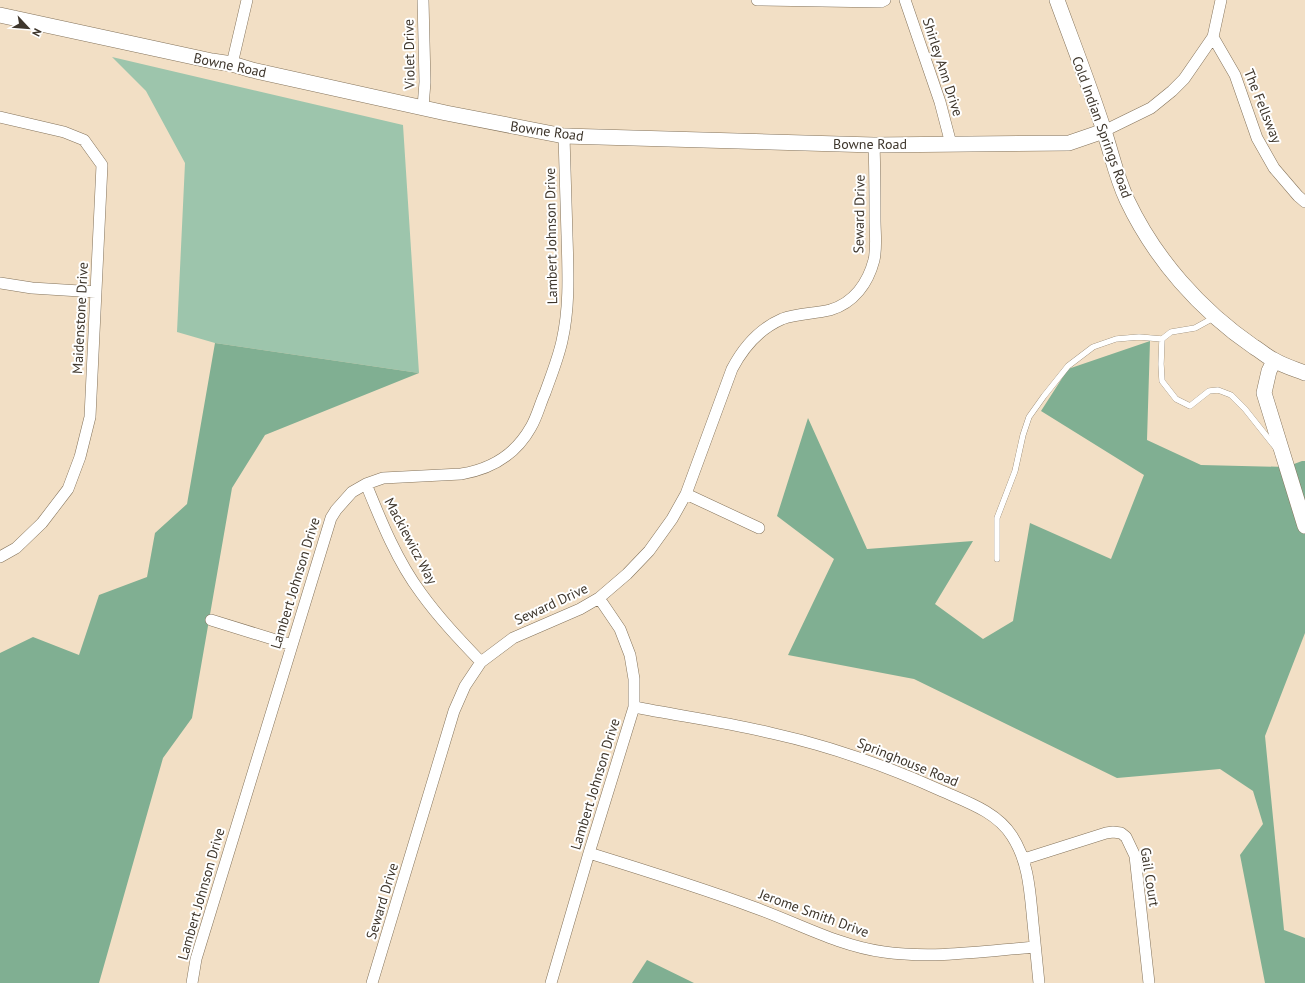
<svg xmlns="http://www.w3.org/2000/svg" width="1305" height="983" viewBox="0 0 1305 983" font-family="'PT Sans',sans-serif">
	<rect width="100%" height="100%" fill="#f2dfc5"/>
	<!-- green -->
	<path fill="#9dc5ac" d="M112,57L403,125L419,373L215,343L177,332L185,163L146,91Z"/>
	<!-- forest -->
	<path fill="#80af92" d="M1150,341L1147,440L1201,465L1286,467L1302,461H1305V633L1265,736L1284,930L1305,938V983H1265L1240,855L1263,824L1253,791L1220,769L1117,778L914,679L788,655L834,559L777,516L808,418L867,549L973,541L935,604L983,639L1013,621L1030,523L1111,559L1144,475L1041,411L1068,369Z
		M215,343L419,373L265,435L232,488L192,718L163,758L99,983H0V653L33,637L79,655L99,595L147,577L155,533L187,504Z
		M647,960L694,983H632Z"/>
	<g fill="none" stroke-linecap="round" stroke-linejoin="round">
		<!-- lane casing -->
		<g stroke="#84735b" stroke-width="6">
			<path id="lane" d="M1162,339L1161,364L1162,381L1176,399L1190,406L1209,391L1218,390L1231,395L1245,409L1276,448
				M997,559V518L1015,471L1023,435L1029,417L1044,396L1068,366L1093,347L1116,339L1139,337L1162,339L1171,332L1195,328L1215,317"/>
		</g>
		<!-- street casing -->
		<g stroke="#84735b" stroke-width="12">
			<path id="street" d="M423,0L425,82L423,107
				M757,0L881,2L885,0
				M905,0L940,102L951,144
				M1213,37L1235,75L1257,138L1274,168L1298,196L1305,202
				M232,64L247,0
				M0,117L64,132L84,140L102,165L90,417L80,457L68,489L42,523L16,548L0,557
				M1104,131L1151,108L1172,91L1184,79L1213,37L1221,0
				M0,283L32,288L96,292
				M366,484C381,521 397,561 421,593C439,618 460,640 481,662
				M686,494L759,528
				M211,620L292,645
				M634,707C680,716 726,722 771,733C830,746 887,766 942,791C967,802 997,812 1012,836C1029,862 1030,893 1033,923C1035,943 1037,963 1039,983
				M589,853C644,870 699,887 753,907C796,922 838,946 884,952C934,959 985,951 1035,947
				M1024,859L1106,833L1113,832L1121,833L1126,837L1135,856L1149,983
				M192,983L196,959L331,518L336,510L352,492L366,484L383,478L461,474C492,469 516,454 531,427C537,417 540,404 545,393C551,376 558,359 562,341C570,306 568,271 567,236C566,202 565,169 564,136
				M372,983L454,711L465,686L481,662L513,638L580,609L599,598L627,574L649,551L672,519L686,494L732,369C743,348 759,329 782,319C798,313 814,314 830,310C854,303 868,283 874,260C877,247 875,233 875,220C875,195 875,170 874,145
				M551,983L589,853L634,707V679L630,655L620,629L599,598"/>
		</g>
		<!-- secondary casing -->
		<g stroke="#84735b" stroke-width="16">
			<path id="secondary" d="M1057,0C1073,44 1090,87 1104,131C1112,155 1116,176 1127,200C1155,259 1200,310 1254,347C1261,351 1267,357 1274,360C1284,366 1295,369 1305,373
				M0,15L212,61L232,64L252,70L446,113L564,136L874,145L1069,143L1104,131
				M1274,361L1269,371L1264,393L1305,526"/>
		</g>
		<!-- lane -->
		<use href="#lane" stroke="#fff" stroke-width="5.5"/>
		<!-- street -->
		<use href="#street" stroke="#fff" stroke-width="11"/>
		<!-- secondary -->
		<use href="#secondary" stroke="#fff" stroke-width="15"/>
	</g>
	<g text-anchor="middle" dominant-baseline="central" stroke-width="4" stroke-linejoin="round" paint-order="stroke">
		<!-- street labels -->
		<g font-size="14" fill="#3e362c" stroke="#fff">
			<text transform="translate(409 54) rotate(-91)">Violet Drive</text>
			<text transform="translate(230 65) rotate(12)">Bowne Road</text>
			<text transform="translate(943 67) rotate(72)">Shirley Ann Drive</text>
			<text transform="translate(1263 106) rotate(68)">The Fellsway</text>
			<text transform="translate(1102 127) rotate(70)">Cold Indian Springs Road</text>
			<text transform="translate(547 131) rotate(8)">Bowne Road</text>
			<text x="870" y="144">Bowne Road</text>
			<text transform="translate(859 214) rotate(-89)">Seward Drive</text>
			<text transform="translate(551 236) rotate(-91)">Lambert Johnson Drive</text>
			<text transform="translate(80 318) rotate(-87)">Maidenstone Drive</text>
			<text transform="translate(411 541) rotate(62)">Mackiewicz Way</text>
			<text transform="translate(295 583) rotate(-73)">Lambert Johnson Drive</text>
			<text transform="translate(551 604) rotate(-25)">Seward Drive</text>
			<text transform="translate(908 762) rotate(22)">Springhouse Road</text>
			<text transform="translate(595 784) rotate(-73)">Lambert Johnson Drive</text>
			<text transform="translate(1150 877) rotate(81)">Gail Court</text>
			<text transform="translate(201 894) rotate(-74)">Lambert Johnson Drive</text>
			<text transform="translate(382 901) rotate(-73)">Seward Drive</text>
			<text transform="translate(814 913) rotate(20)">Jerome Smith Drive</text>
		</g>
	</g>
	<!-- north arrow -->
	<g transform="translate(28 28) rotate(116)" stroke="#ffffff" stroke-width="3" paint-order="stroke">
	<path d="M0-3L7 15L0 10L-7 15Z" fill="#3e362c"/>
	<text y="-6" font-size="11" font-weight="bold" text-anchor="middle" fill="#3e362c">N</text>
	</g>
</svg>
